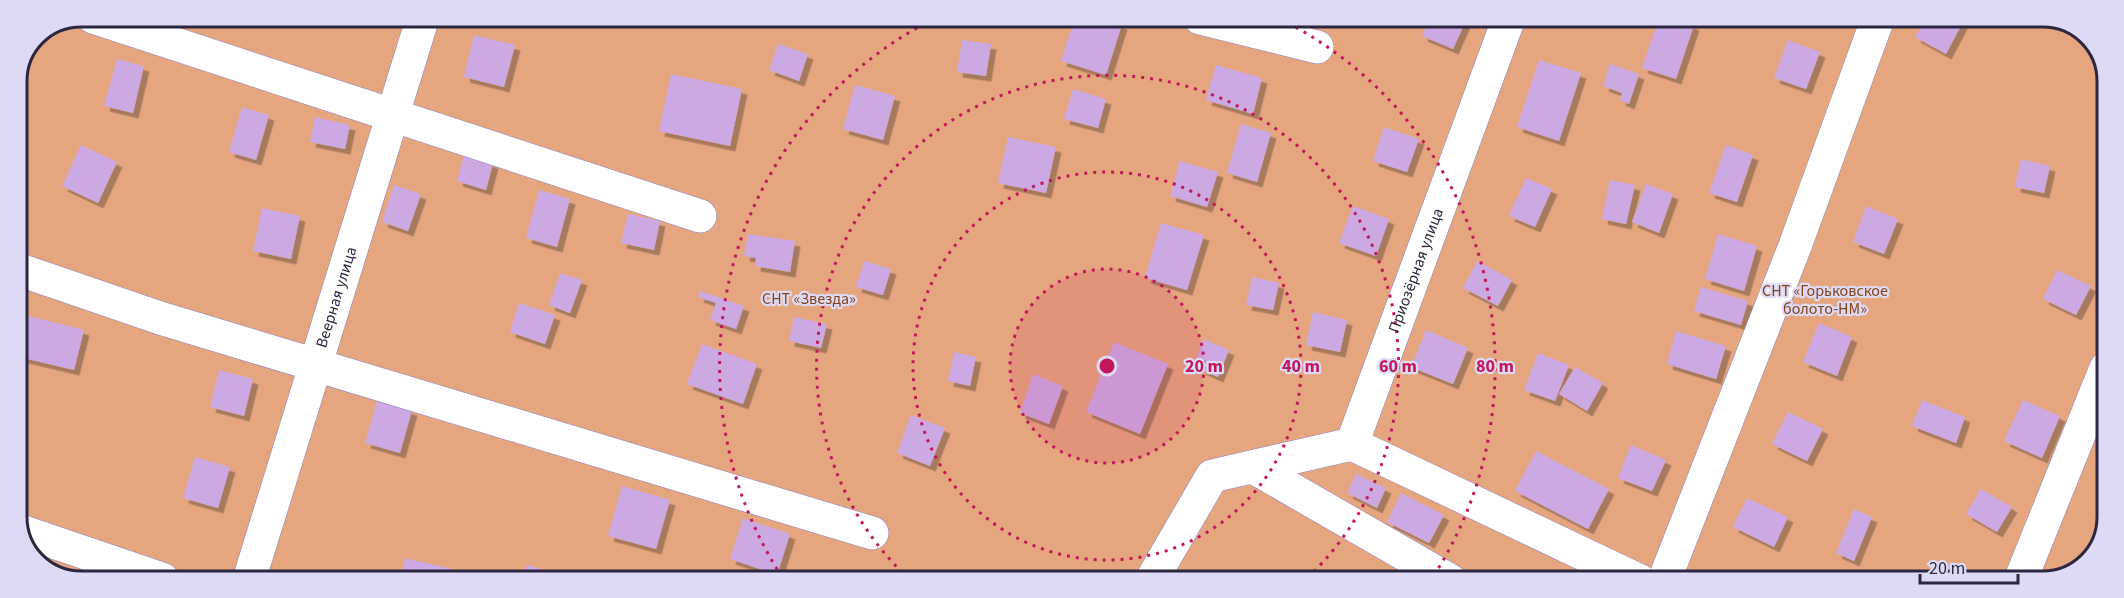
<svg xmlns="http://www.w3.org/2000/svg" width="2124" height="598" viewBox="0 0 2124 598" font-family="'Source Sans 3',sans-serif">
	<defs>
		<filter id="shadow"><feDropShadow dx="5.5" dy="5.5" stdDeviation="0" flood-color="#0004"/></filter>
	</defs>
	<rect width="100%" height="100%" fill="#d2c9fd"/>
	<!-- green -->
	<path fill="#e5a67f" d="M81,17L2059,19L2092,39L2107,77L2105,533L2082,568L2043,581L65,579L32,559L17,521V81L36,35Z"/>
	<!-- building -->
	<path fill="#cda9e3" filter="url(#shadow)" d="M1075,18H1102L1122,24L1106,75L1061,61Z
		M1430,18H1467L1453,49L1422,36Z
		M1659,18H1674L1694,25L1676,79L1642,68Z
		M1926,18L1960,19L1964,20L1946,54L1915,37Z
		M474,35L515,45L504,87L464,77Z
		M962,40L991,44L986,76L957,72Z
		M1788,40L1820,52L1806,89L1774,78Z
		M778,44L808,54L799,81L769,70Z
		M117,59L144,66L133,113L104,106Z
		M1539,60L1581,73L1559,141L1517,127Z
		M1610,64L1639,74L1629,104L1620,100L1622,93L1603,86Z
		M1216,65L1262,78L1253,114L1206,100Z
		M671,74L742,89L730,146L659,131Z
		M855,85L895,96L883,140L843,129Z
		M1073,89L1106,99L1098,128L1064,119Z
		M242,107L269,115L256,160L229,152Z
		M315,117L350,125L345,149L310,142Z
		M1241,124L1271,133L1257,182L1227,173Z
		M1384,127L1419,139L1407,172L1373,161Z
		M1008,137L1056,147L1046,193L998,183Z
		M81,145L117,162L98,203L62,186Z
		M1726,145L1753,155L1737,202L1709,193Z
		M464,155L493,163L486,190L457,181Z
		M2021,159L2050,166L2044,193L2015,187Z
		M1180,161L1218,172L1207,207L1170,196Z
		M1526,178L1552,189L1535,227L1509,216Z
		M1610,180L1635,185L1626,224L1602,219Z
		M1646,184L1673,194L1659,233L1632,222Z
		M394,185L421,194L408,231L382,222Z
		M539,190L570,199L557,247L526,238Z
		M1353,206L1389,219L1376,256L1339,243Z
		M1866,206L1898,219L1884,254L1853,242Z
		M262,208L300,216L291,259L253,251Z
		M628,214L660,221L654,250L621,243Z
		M1161,223L1204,235L1187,290L1145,278Z
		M748,234L795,241L790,272L755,266L756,258L744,256Z
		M1718,234L1757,246L1744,291L1705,279Z
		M864,261L891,269L883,295L856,287Z
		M1477,261L1512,280L1498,306L1463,288Z
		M2057,270L2091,286L2076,315L2043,299Z
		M560,273L582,280L570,313L549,305Z
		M1252,277L1279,283L1273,310L1246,305Z
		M1701,287L1748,301L1741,325L1694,311Z
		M700,291L744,306L736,329L710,320L716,303L698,297Z
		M519,303L555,315L545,344L510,332Z
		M1313,312L1347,320L1340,352L1306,345Z
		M29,316L84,330L74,370L19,357Z
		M794,317L827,324L821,348L789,341Z
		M1819,323L1852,337L1837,376L1803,362Z
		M1426,330L1468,348L1453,384L1411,367Z
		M1676,331L1726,346L1716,379L1667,364Z
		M1203,339L1229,350L1218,377L1200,369L1203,362L1196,359Z
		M1114,342L1168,364L1140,434L1086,412Z
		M702,344L757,364L743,404L687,384Z
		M954,352L976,357L970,386L948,381Z
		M1538,353L1569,365L1555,401L1524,390Z
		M1575,367L1603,383L1587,411L1559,394Z
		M219,370L253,379L244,416L210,407Z
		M1033,374L1063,386L1049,424L1020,413Z
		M1922,400L1965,417L1956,443L1912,426Z
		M2023,400L2060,416L2042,458L2004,441Z
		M377,401L412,410L400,453L365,443Z
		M1788,412L1823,429L1807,461L1772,444Z
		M911,415L945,428L930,466L897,453Z
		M1631,445L1666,460L1652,491L1618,478Z
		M1536,451L1609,489L1588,529L1515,491Z
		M195,457L230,467L218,508L183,498Z
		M1356,474L1386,488L1377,508L1347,493Z
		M622,486L670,500L656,549L608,536Z
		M1981,489L2012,507L1997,532L1966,514Z
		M1401,493L1444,515L1429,543L1387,522Z
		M1747,498L1788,517L1774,547L1733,527Z
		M1854,509L1872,517L1854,561L1836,553Z
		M743,518L790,534L777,575L730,559Z
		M405,558L452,569L450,580H400Z
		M1946,564L1975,572L1972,581H1941Z
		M527,565L564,576L563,580H522Z"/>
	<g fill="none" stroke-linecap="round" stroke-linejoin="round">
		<!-- minor casing -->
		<g stroke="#8d82be" stroke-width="34">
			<g id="minor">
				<path d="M93,17L700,216"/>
				<path d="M1200,18L1317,47"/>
				<path d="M17,269L160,318L872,533"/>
				<path d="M1352,444L1640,581"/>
				<path d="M1253,467L1451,581"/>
				<path d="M21,531L162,579"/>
				<path id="s1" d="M249,580L423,17"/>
				<path id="s2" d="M1151,581L1212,476L1352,444L1509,18"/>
				<path d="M1664,581L1795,246L1878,18"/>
				<path d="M2020,581L2106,368"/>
			</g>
		</g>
		<!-- minor -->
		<use href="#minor" stroke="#fff" stroke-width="33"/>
	</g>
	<!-- distance rings -->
	<circle cx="1107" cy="366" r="97" fill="#c2185b" fill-opacity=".12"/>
	<g fill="none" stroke="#c2185b" stroke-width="3" stroke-dasharray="3 6">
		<circle cx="1107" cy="366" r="97"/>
		<circle cx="1107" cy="366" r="194"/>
		<path d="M909 579A291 291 0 1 1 1304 581"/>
		<path d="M782 577A388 388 0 0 1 934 19M1280 19A388 388 0 0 1 1431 580"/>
	</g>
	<g text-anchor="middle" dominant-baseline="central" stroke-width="4.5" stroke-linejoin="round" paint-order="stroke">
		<!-- street labels -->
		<g font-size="16" fill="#2c2740" stroke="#dedaf5">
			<text stroke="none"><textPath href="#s2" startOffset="450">Приозёрная улица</textPath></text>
			<text stroke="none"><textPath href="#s1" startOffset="296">Веерная улица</textPath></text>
		</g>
		<!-- park labels -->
		<g font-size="16" fill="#824517" stroke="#dedaf5">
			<text x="1825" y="291">СНТ «Горьковское<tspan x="1825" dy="18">болото-НМ»</tspan></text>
			<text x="809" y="299">СНТ «Звезда»</text>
		</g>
	</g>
	<!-- crop -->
	<path d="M0 0H2124V598H0ZM81 27H2043A54 54 0 0 1 2097 81V517A54 54 0 0 1 2043 571H81A54 54 0 0 1 27 517V81A54 54 0 0 1 81 27Z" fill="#dedaf5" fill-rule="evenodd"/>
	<path fill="none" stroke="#2c2740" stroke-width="3" d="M81 27H2043A54 54 0 0 1 2097 81V517A54 54 0 0 1 2043 571H81A54 54 0 0 1 27 517V81A54 54 0 0 1 81 27Z"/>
	<circle cx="1107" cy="366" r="9" fill="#c2185b" stroke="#dedaf5" stroke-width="3"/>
	<g font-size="18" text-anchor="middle" font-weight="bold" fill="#c2185b" stroke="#dedaf5" stroke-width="4.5" stroke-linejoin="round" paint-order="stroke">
		<text x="1204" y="372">20 m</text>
		<text x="1301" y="372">40 m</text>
		<text x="1398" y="372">60 m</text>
		<text x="1495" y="372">80 m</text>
	</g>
	<!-- scale -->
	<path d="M1920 574v9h98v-9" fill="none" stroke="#2c2740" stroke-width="3"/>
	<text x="1929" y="574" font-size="18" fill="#2c2740" stroke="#dedaf5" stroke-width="4.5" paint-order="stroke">20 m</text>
</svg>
